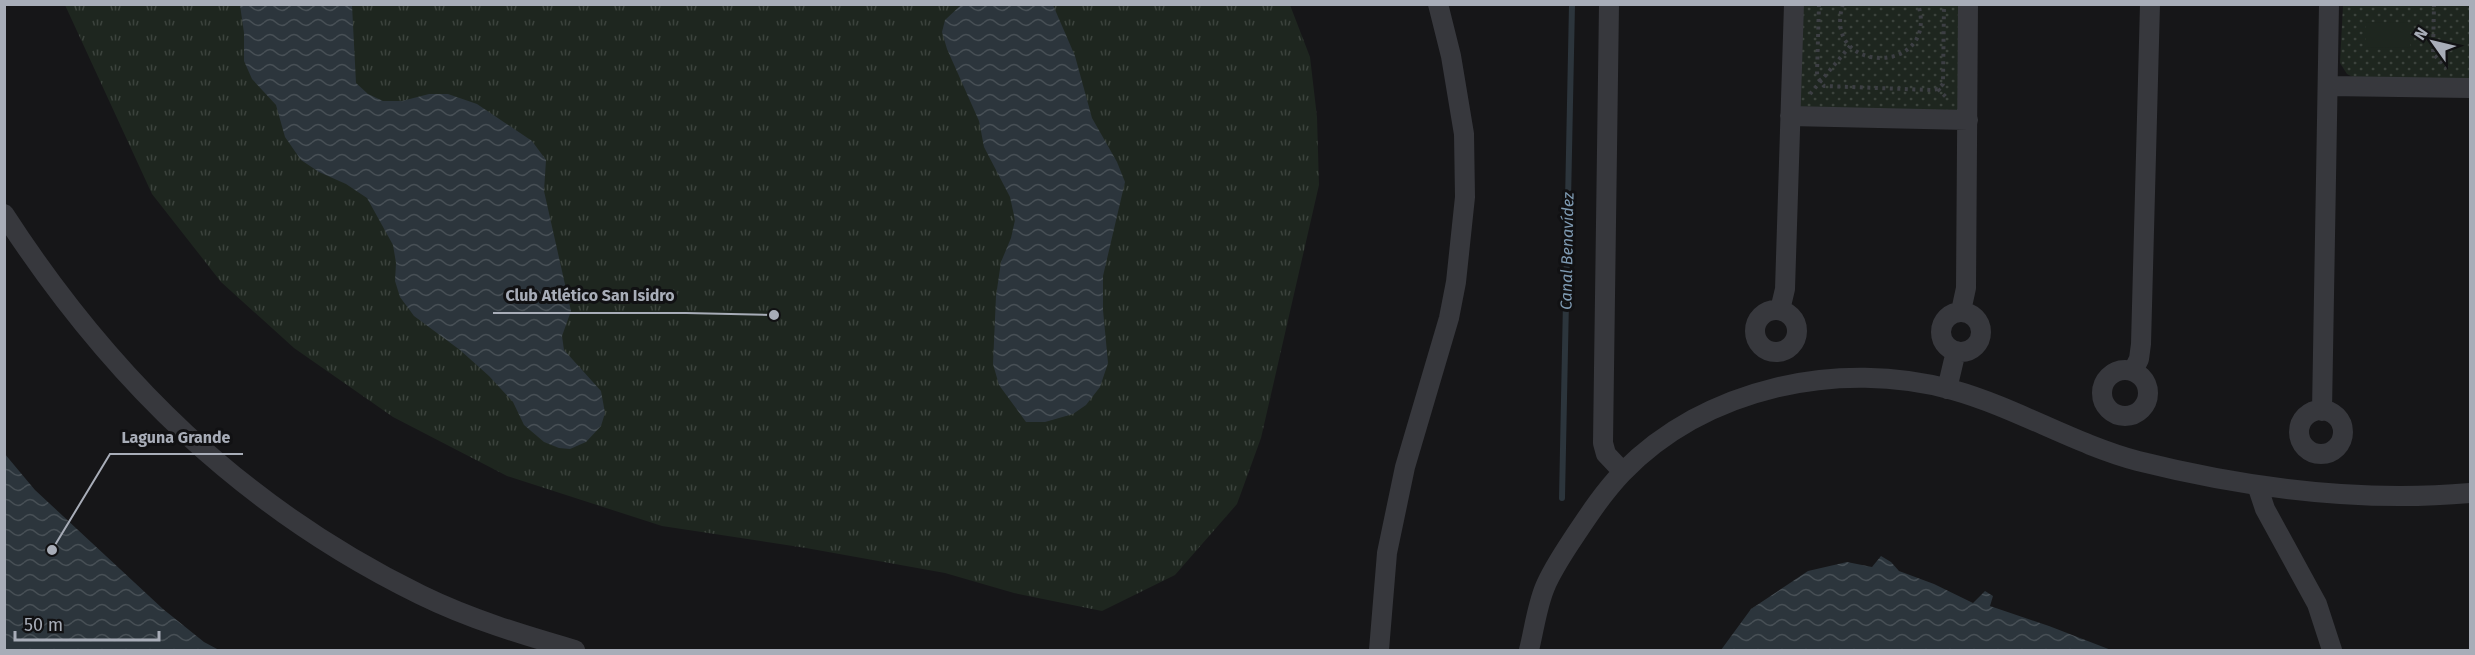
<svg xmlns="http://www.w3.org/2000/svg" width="2475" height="655" viewBox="0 0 2475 655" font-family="'Fira Sans',sans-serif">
	<defs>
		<pattern id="grass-tufts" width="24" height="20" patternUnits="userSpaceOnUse" patternTransform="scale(1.5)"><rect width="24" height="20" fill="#1e261f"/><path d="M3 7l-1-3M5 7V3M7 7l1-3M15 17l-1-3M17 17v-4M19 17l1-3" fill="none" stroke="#3c433d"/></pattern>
		<pattern id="park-dots" width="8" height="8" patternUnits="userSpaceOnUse" patternTransform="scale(1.5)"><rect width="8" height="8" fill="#1e261f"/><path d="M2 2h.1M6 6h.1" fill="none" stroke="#3c433d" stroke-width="1.8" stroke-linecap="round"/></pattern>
		<pattern id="water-waves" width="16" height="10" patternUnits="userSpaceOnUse" patternTransform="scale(1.5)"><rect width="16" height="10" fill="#2c353c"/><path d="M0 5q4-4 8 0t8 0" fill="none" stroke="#485056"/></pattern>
	</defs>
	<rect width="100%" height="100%" fill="#161618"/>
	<!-- grass -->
	<path fill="url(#grass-tufts)" d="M65,5H1290L1310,57L1317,117L1319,185L1261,438L1237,504L1175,575L1102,611L1014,593L945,573L806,548L662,526L507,476L393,417L294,348L221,282L152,194Z"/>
	<!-- park -->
	<path fill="url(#park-dots)" d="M1794,5H1968V120L1790,116Z
		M2343,5H2470V84L2358,80L2347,74L2340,63Z"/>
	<!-- garden -->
	<path fill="#1e261f" d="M2366,22L2410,23V48L2366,47Z"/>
	<!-- water -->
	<path fill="url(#water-waves)" d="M240,5H352L356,83L368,94L383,101H402L429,94H448L477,104L532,141L546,160L544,191L571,311L562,336L564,350L601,391L605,413L601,426L586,442L570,449L559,448L544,442L524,425L513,402L489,376L460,350L414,316L400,297L395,281L396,263L393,245L367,198L346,184L319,172L301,160L285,137L276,105L252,79L244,61V33Z
		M961,5H1053L1075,56L1092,118L1117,162L1125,182L1103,276V310L1108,363L1100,387L1086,405L1073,414L1045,422H1026L999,385L993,364L996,296L1001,262L1011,238L1015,220L1010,197L984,147L979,121L947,49L942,32L945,20Z
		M4,453L35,490L163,609L204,642L219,650H5Z
		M1881,556L1891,562L1899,571L1934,584L1973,603L1985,591L1993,596L1990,606L2049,626L2111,650H1721L1751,609L1808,571L1847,562L1872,567Z"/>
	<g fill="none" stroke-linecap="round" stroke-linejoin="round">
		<!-- stream -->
		<path stroke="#2c353c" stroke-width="6" d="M1562,498L1572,4"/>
		<!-- path -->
		<path stroke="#3d3f44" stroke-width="4" stroke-dasharray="3 4.5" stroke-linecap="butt" d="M1819,4L1817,73L1818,78L1824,86L1931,90L1938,89L1943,84L1944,4
			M1843,4C1820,76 1941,76 1918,4
			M2434,4L2433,54L2447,68
			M1938,89L1948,99
			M1810,94L1850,46"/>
		<!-- street -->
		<path stroke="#37383d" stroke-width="20" d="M1609,4L1603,443L1606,454L1623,472
			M2329,86L2470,88
			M1790,116L1968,120
			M4,214C111,379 243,508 421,595C470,619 523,635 575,650
			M1780,310L1785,289L1794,4
			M1755 331a21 21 0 1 1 42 0a21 21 0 1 1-42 0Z
			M1961,311L1966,288L1968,4
			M1941 332a20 20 0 1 1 40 0a20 20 0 1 1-40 0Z
			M2102 393a23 23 0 1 1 46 0a23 23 0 1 1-46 0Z
			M2133,371L2139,359L2141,344L2150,4
			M1947,389L1956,351
			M2299 432a22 22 0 1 1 44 0a22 22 0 1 1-44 0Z
			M2322,411L2329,4
			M2257,485L2265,509L2317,604L2332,650
			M1379,650L1387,553L1405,467L1449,318L1456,282L1465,197L1464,134L1451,56L1438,4
			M1529,650C1534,630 1537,606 1545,587C1553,568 1565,551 1576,534C1590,513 1604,492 1622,473C1706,387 1839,359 1953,390C2017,408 2074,444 2138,461C2246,488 2359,503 2470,493"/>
	</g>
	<g text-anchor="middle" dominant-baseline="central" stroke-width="6" stroke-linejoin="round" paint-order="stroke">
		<!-- water labels -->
		<g font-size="16" font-style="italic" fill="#7f9bb3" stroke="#111113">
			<text transform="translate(1567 251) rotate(-89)">Canal Benavídez</text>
		</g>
	</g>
	<!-- callouts -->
	<path fill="none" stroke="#a8adb8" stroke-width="2" d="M774 315L686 313H493M52 550L110 454H243"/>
	<g fill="#a8adb8" stroke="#111113" stroke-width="2">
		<circle cx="774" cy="315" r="6"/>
		<circle cx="52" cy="550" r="6"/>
	</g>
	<g font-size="16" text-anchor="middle" font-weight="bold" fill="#a8adb8" stroke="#111113" stroke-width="6" stroke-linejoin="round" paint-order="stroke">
		<text x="590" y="301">Club Atlético San Isidro</text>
		<text x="176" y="443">Laguna Grande</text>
	</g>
	<!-- border -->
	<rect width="2475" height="655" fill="none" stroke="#a8adb8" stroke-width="12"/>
	<!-- north arrow -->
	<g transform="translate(2433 42) rotate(304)" stroke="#111113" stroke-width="4.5" paint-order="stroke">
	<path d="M0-4.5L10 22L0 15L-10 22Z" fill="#a8adb8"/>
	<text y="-9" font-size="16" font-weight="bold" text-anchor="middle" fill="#a8adb8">N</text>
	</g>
	<!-- scale -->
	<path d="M15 631v9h144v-9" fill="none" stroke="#a8adb8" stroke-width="3"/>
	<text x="24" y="631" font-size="18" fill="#a8adb8" stroke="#111113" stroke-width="4.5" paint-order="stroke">50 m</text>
</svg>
